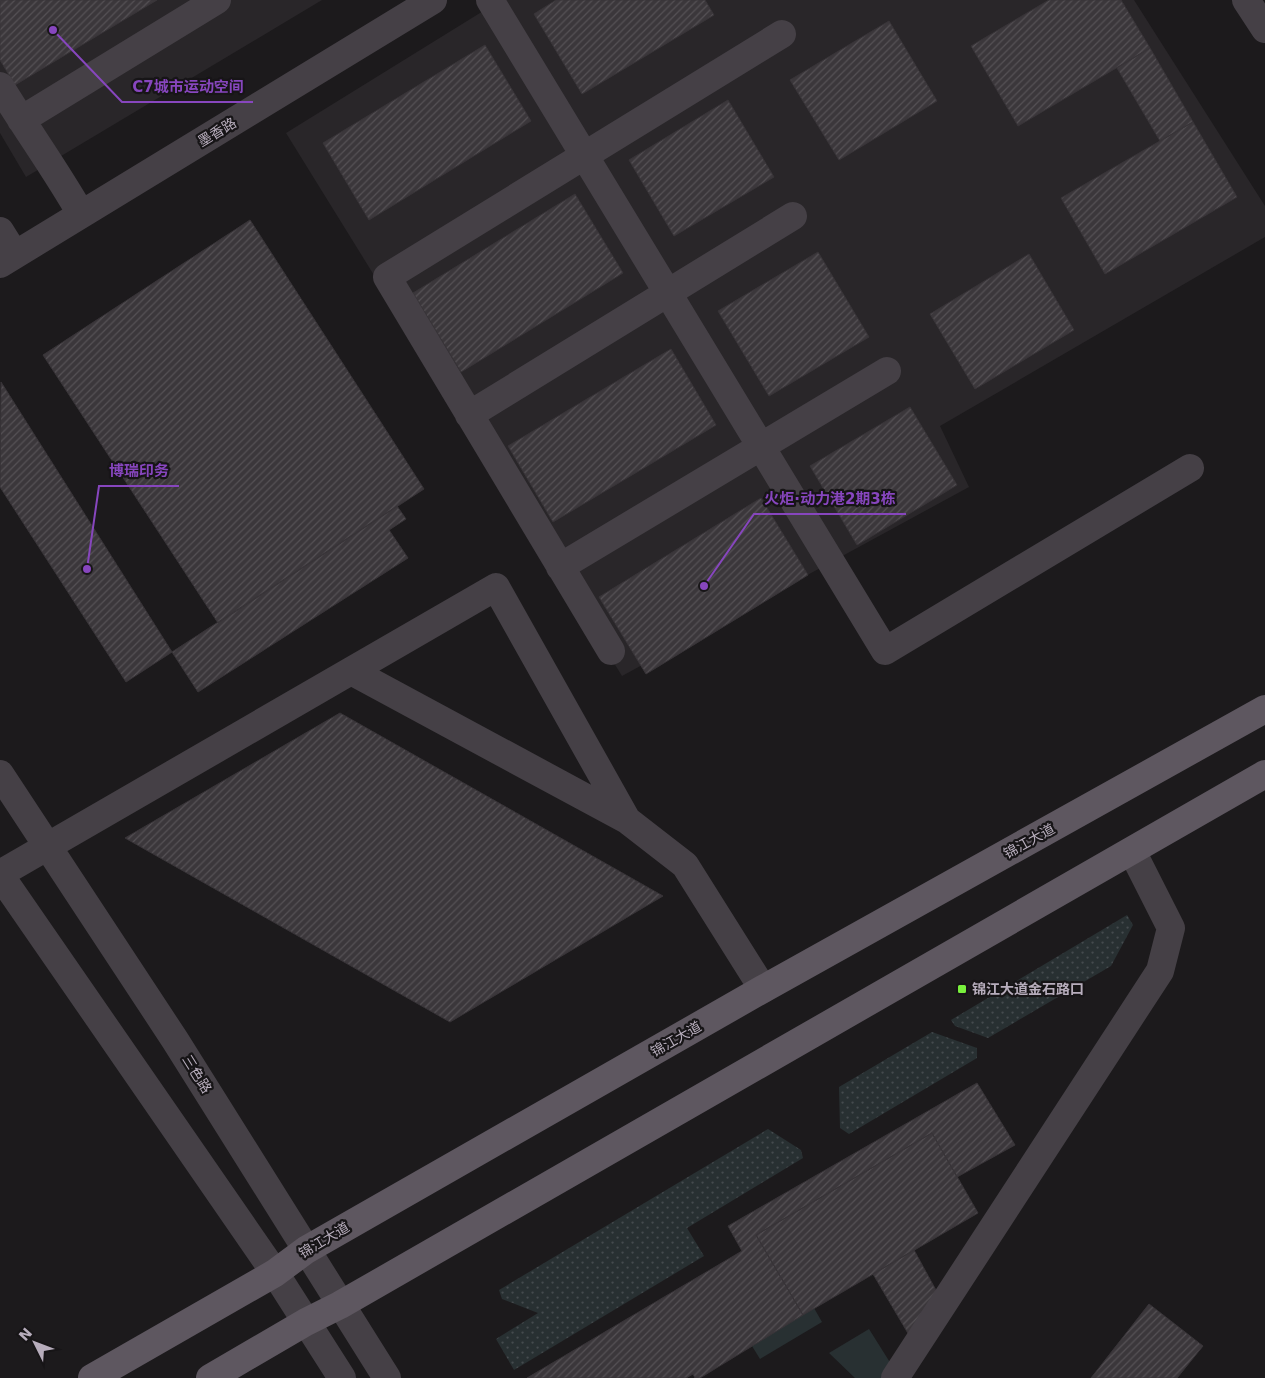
<svg xmlns="http://www.w3.org/2000/svg" width="1265" height="1378" viewBox="0 0 1265 1378" font-family="'DejaVu Sans','Noto Sans SC',sans-serif">
	<defs>
		<pattern id="grass-dots" width="8" height="8" patternUnits="userSpaceOnUse" patternTransform="scale(1.25)"><rect width="8" height="8" fill="#283032"/><path d="M2 2h.1M6 6h.1" fill="none" stroke="#454b4e" stroke-width="1.8" stroke-linecap="round"/></pattern>
		<pattern id="building-hatch" width="6" height="6" patternUnits="userSpaceOnUse" patternTransform="scale(1.25)"><rect width="6" height="6" fill="#3b373b"/><path d="M-1 1l2-2M0 6l6-6M5 7l2-2" fill="none" stroke="#555155"/></pattern>
	</defs>
	<rect width="100%" height="100%" fill="#1c1a1c"/>
	<!-- built -->
	<path fill="#292629" d="M0,0H322L26,177L0,133Z
		M501,0H1134L1265,206V237L940,426L969,487L622,676L286,133Z"/>
	<!-- grass -->
	<path fill="url(#grass-dots)" d="M1127,915L1133,925L1111,966L988,1038L955,1026L951,1020Z
		M932,1032L977,1048V1058L849,1134L840,1128L839,1087Z
		M768,1129L801,1150L803,1158L687,1228L704,1256L514,1370L496,1339L538,1313L502,1299L499,1290Z"/>
	<!-- garden -->
	<path fill="#283032" d="M814,1308L822,1322L760,1359L752,1346Z
		M869,1329L891,1364L881,1378H855L829,1353Z"/>
	<!-- building -->
	<path fill="url(#building-hatch)" stroke="#383438" d="M0,0H157L15,85L0,60Z
		M556,0H705L714,15L582,94L534,14Z
		M1049,0H1121L1150,48L1018,126L971,46Z
		M889,21L937,101L839,160L790,80Z
		M485,45L531,121L369,220L323,143Z
		M1150,48L1193,122L1160,141L1117,68Z
		M728,100L774,177L674,236L629,160Z
		M1193,122L1237,197L1105,274L1061,198Z
		M575,194L623,273L461,372L413,293Z
		M250,220L424,489L218,623L43,355Z
		M818,252L869,337L769,396L718,311Z
		M1029,254L1074,330L975,389L930,314Z
		M671,349L716,425L553,522L508,446Z
		M1,382L172,652L126,682L0,487Z
		M910,407L957,485L857,545L810,466Z
		M761,498L808,575L646,674L599,597Z
		M397,506L406,519L389,530L408,558L198,692L172,652Z
		M340,713L663,896L450,1022L125,838Z
		M977,1083L1015,1145L957,1177L932,1133L756,1235L803,1315L700,1378H695L693,1374L686,1378H527L742,1251L728,1226Z
		M932,1133L978,1213L803,1315L756,1235Z
		M914,1250L937,1292L909,1335L873,1274Z
		M1149,1304L1203,1346L1177,1378H1091Z"/>
	<g fill="none" stroke-linecap="round" stroke-linejoin="round">
		<!-- minor -->
		<path stroke="#454046" stroke-width="28" d="M490,0L885,651L1190,468
			M1246,0L1265,29
			M0,86C26,129 56,170 81,214
			M21,120L217,0
			M0,231L15,255
			M0,264L433,0
			M469,415L793,216
			M560,567L887,371
			M611,651L387,277L782,34
			M351,671L627,820
			M0,774L175,1040L387,1378
			M0,874L496,587L627,820L685,865L763,989
			M0,875L275,1273L342,1378
			M895,1378L1160,971L1171,928L1132,851"/>
		<!-- major -->
		<path stroke="#5e5760" stroke-width="28" d="M92,1378L275,1273L306,1250L763,989L1265,709
			M210,1378L306,1322L340,1305L1265,774"/>
	</g>
	<!-- markers -->
	<rect fill="#79f13d" stroke="#171517" stroke-width="2" x="957" y="984" width="10" height="10" rx="2.5"/>
	<g text-anchor="middle" dominant-baseline="central" stroke-width="4.5" stroke-linejoin="round" paint-order="stroke">
		<!-- street labels -->
		<g font-size="14" fill="#b7adbc" stroke="#171517">
			<text transform="translate(217 132) rotate(-31)">墨香路</text>
			<text transform="translate(1029 841) rotate(-29)">锦江大道</text>
			<text transform="translate(676 1039) rotate(-30)">锦江大道</text>
			<text transform="translate(197 1074) rotate(58)">三色路</text>
			<text transform="translate(324 1240) rotate(-31)">锦江大道</text>
		</g>
		<!-- poi labels -->
		<g font-size="14" font-weight="bold" fill="#b7adbc" stroke="#171517" text-anchor="start">
			<text x="972" y="989">锦江大道金石路口</text>
		</g>
	</g>
	<!-- callouts -->
	<path fill="none" stroke="#8746be" stroke-width="2" d="M53 30L122 102H253M87 569L99 486H179M704 586L754 514H906"/>
	<g fill="#8746be" stroke="#171517" stroke-width="2">
		<circle cx="53" cy="30" r="5"/>
		<circle cx="87" cy="569" r="5"/>
		<circle cx="704" cy="586" r="5"/>
	</g>
	<g font-size="15" text-anchor="middle" font-weight="bold" fill="#8746be" stroke="#171517" stroke-width="4.5" stroke-linejoin="round" paint-order="stroke">
		<text x="188" y="92">C7城市运动空间</text>
		<text x="139" y="476">博瑞印务</text>
		<text x="830" y="504">火炬·动力港2期3栋</text>
	</g>
	<!-- north arrow -->
	<g transform="translate(35 1343) rotate(312)" stroke="#171517" stroke-width="4" paint-order="stroke">
	<path d="M0-4L9 19L0 12L-9 19Z" fill="#b7adbc"/>
	<text y="-8" font-size="14" font-weight="bold" text-anchor="middle" fill="#b7adbc">N</text>
	</g>
</svg>
